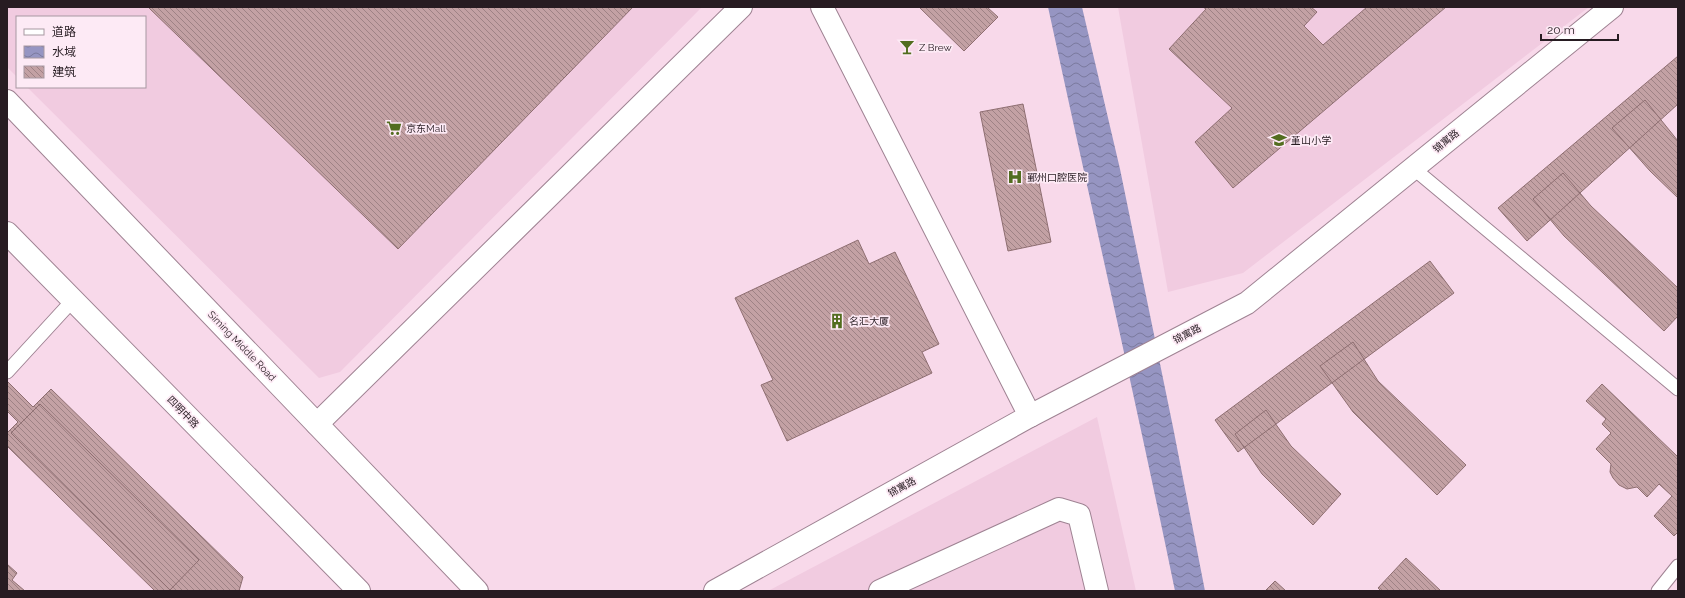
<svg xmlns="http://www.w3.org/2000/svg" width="1685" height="598" viewBox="0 0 1685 598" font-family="Raleway,'Noto Sans SC',sans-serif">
	<defs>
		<pattern id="water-waves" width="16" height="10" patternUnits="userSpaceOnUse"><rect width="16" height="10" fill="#9695c2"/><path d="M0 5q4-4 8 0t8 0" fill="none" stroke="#7a799d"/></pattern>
		<pattern id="building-back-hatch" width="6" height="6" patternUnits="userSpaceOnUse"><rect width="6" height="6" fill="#c3a1a4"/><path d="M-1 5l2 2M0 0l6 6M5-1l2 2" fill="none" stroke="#9e8285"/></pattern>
	</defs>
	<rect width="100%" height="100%" fill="#f8d9ea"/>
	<!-- built -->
	<path fill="#f1cbe0" d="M7,7H702L340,372L319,378L27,87H145V17H17V77L7,67Z
		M1118,7H1589L1243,273L1168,292Z
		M1097,417L1136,591H768Z"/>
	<!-- water -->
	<path fill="url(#water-waves)" d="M1048,7H1082L1120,169L1173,427L1205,591H1175C1135,396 1090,202 1048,7Z"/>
	<!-- building -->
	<path fill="url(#building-back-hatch)" stroke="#8e6e71" d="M148,7H633L398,249Z
		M919,7H987L998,17L964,51Z
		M1203,7H1311L1317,12L1304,26L1323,45L1367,7H1446L1233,188L1195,142L1232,108L1169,49L1206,9Z
		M1678,56V104L1527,241L1498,208Z
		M1645,100L1678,141V198L1650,171L1612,128Z
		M1023,104L1051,242L1008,251L980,112Z
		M1563,173L1591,206L1678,288V316L1664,331L1564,236L1533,199Z
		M858,240L869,264L895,252L939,344L922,352L932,373L787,441L761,385L773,380L735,298Z
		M1430,261L1454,293L1238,452L1215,420Z
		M1353,342L1378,381L1466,465L1437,495L1353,412L1320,366Z
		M7,381L33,407L51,389L243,577L239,591H155L7,446V433L18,422L7,411Z
		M1602,384L1678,457V532L1674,536L1654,516L1672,496L1659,484L1647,497L1637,487L1627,489L1619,485L1613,478L1610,472L1611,464L1596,449L1611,433L1602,424L1606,419L1586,401Z
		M40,404L199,560L170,590L11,433Z
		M1266,410L1291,446L1341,494L1313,525L1262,474L1235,434Z
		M1406,558L1441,591H1381L1378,588Z
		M7,564L17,573L12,580L25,591H7Z
		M1275,581L1286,591H1265Z"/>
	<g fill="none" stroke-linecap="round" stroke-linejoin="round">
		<!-- lane casing -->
		<g stroke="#9f8393" stroke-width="15">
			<path id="lane" d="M1413,168L1678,389
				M7,372L73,300
				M1658,591L1678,566"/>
		</g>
		<!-- street casing -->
		<g stroke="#9f8393" stroke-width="24">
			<path id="street" d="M822,7L1030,416
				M317,424L741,7
				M880,591L1059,509L1079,515L1097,591"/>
		</g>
		<!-- secondary casing -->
		<g stroke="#9f8393" stroke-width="24">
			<path id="secondary" d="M7,101L477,591
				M7,233L359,591
				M715,591L1030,416L1247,303L1612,7"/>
		</g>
		<!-- lane -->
		<use href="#lane" stroke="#fff" stroke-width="13"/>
		<!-- street -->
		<use href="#street" stroke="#fff" stroke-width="22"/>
		<!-- secondary -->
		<use href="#secondary" stroke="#fff" stroke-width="22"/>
	</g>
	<!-- icons -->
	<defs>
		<g id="bar-bare" transform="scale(1.2)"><path d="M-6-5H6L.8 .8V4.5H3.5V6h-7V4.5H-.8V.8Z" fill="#526d1f" stroke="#fdeaf5" stroke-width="2.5" paint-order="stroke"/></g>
		<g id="supermarket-bare" transform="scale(1.2)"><path d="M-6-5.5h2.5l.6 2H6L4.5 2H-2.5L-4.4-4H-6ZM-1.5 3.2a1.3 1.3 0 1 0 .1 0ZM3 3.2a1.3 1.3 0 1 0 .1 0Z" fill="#526d1f" stroke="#fdeaf5" stroke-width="2.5" paint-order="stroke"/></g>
		<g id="school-bare" transform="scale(1.2)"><path d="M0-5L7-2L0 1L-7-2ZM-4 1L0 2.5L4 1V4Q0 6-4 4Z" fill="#526d1f" stroke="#fdeaf5" stroke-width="2.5" paint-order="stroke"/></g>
		<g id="hospital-bare" transform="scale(1.2)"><path d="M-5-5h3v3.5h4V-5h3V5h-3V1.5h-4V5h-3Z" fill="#526d1f" stroke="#fdeaf5" stroke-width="2.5" paint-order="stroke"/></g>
		<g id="building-bare" transform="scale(1.2)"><path d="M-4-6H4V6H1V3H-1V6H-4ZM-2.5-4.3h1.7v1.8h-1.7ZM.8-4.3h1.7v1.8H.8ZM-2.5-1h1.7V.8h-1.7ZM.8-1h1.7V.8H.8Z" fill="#526d1f" stroke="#fdeaf5" stroke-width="2.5" paint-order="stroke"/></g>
	</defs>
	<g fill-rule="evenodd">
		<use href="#bar-bare" x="907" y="47"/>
		<use href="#supermarket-bare" x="394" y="128"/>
		<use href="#school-bare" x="1279" y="140"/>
		<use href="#hospital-bare" x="1015" y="177"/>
		<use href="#building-bare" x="837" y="321"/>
	</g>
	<g text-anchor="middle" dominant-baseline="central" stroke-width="3.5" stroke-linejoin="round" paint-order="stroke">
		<!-- poi labels -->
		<g font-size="10" fill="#271c22" stroke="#fdeaf5" text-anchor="start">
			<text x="919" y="47">Z Brew</text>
			<text x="406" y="128">京东Mall</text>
			<text x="1291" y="140">堇山小学</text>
			<text x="1027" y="177">鄞州口腔医院</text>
			<text x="849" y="321">名汇大厦</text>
		</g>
		<!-- street labels -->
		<g font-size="10" fill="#271c22" stroke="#fdeaf5">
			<text transform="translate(1446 141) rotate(-39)">锦寓路</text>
			<text transform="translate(1187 334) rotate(-27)">锦寓路</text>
			<text transform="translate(242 346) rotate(46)">Siming Middle Road</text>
			<text transform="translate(183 412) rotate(46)">四明中路</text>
			<text transform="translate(902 487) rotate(-29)">锦寓路</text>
		</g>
	</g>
	<!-- border -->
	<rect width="1685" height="598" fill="none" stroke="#271c22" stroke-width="16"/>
	<!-- legend -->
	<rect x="16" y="16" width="130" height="72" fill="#fdeaf5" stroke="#a798a1"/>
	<rect x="24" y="29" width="20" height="6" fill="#ffffff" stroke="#a798a1"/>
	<text x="52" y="36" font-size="12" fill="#271c22">道路</text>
	<rect x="24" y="46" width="20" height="12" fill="url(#water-waves)" stroke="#a798a1"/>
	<text x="52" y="56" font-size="12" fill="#271c22">水域</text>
	<rect x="24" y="66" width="20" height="12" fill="url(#building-back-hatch)" stroke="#a798a1"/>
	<text x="52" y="76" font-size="12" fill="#271c22">建筑</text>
	<!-- scale -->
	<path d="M1541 34v6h77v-6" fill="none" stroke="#271c22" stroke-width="2"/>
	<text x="1547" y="34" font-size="12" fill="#271c22" stroke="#fdeaf5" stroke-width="3" paint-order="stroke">20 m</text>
</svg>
